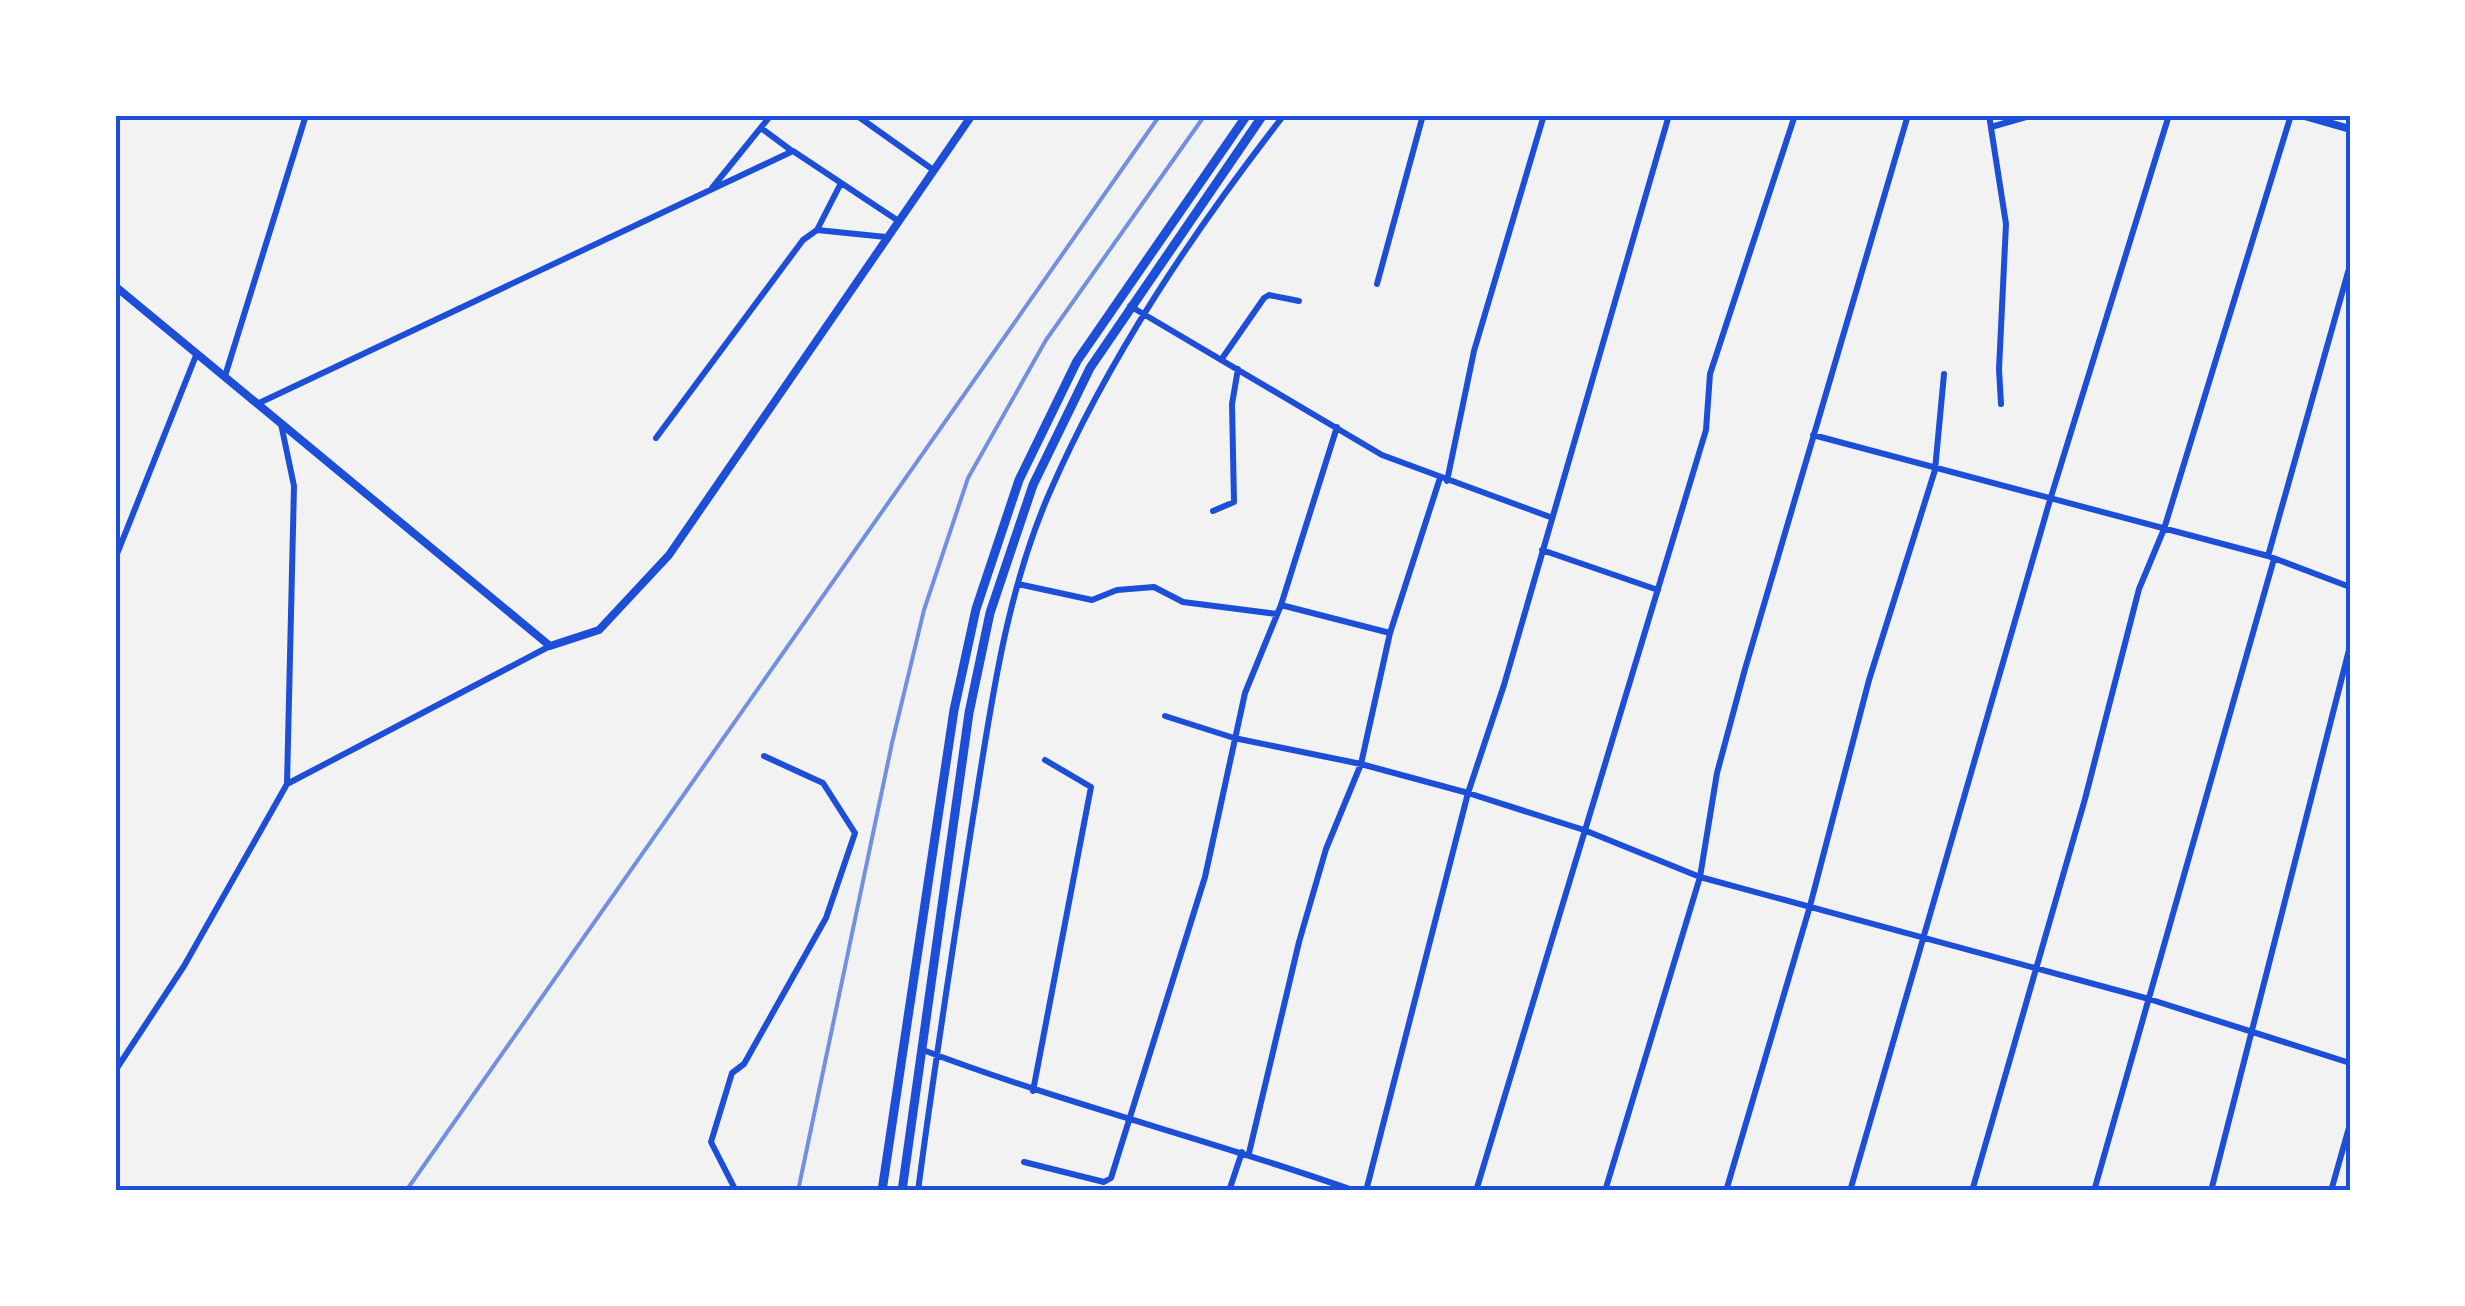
<svg xmlns="http://www.w3.org/2000/svg" width="2465" height="1306" viewBox="0 0 2465 1306" font-family="Ubuntu,sans-serif">
	<rect width="100%" height="100%" fill="#f2f2f2"/>
	<g fill="none" stroke-linecap="round" stroke-linejoin="round">
		<!-- minor -->
		<path stroke="#1d4ed8" stroke-width="6" d="M856,115L932,169
			M1989,115L2006,224L1999,369L2001,404
			M115,120L120,115
			M1991,127L2033,115
			M761,128L792,151
			M712,188L771,115
			M817,230L841,183
			M1377,284L1423,115
			M1130,306L1382,455L1550,517
			M1221,360L1264,298L1269,295L1299,301
			M225,376L306,115
			M257,404L793,151L897,220
			M1813,435L2268,556L2350,587
			M656,438L803,240L817,230L886,237
			M1447,481L1474,351L1544,115
			M1213,511L1234,502L1232,404L1238,369
			M1542,550L1658,590
			M2268,556L2350,265
			M115,559L197,353
			M1018,584L1092,600L1117,590L1154,587L1183,602L1277,614
			M1281,605L1390,633
			M1165,716L1234,738L1361,764L1468,793L1584,830L1700,877L2149,999L2350,1063
			M287,784L550,646
			M923,1050C1065,1104 1212,1140 1355,1191
			M115,1071L184,966L287,784L294,486L281,424
			M1033,1091L1091,787L1045,760
			M1249,1153L1299,942L1326,849L1361,764L1390,633L1440,478
			M1024,1162L1104,1182L1111,1178L1205,877L1245,693L1281,605L1337,427
			M736,1191L711,1142L732,1073L744,1064L826,918L855,833L823,783L764,756
			M918,1191C934,1068 953,946 972,824C990,713 1004,598 1049,494C1108,358 1193,232 1284,115
			M1229,1191L1242,1152
			M1366,1191L1468,793L1504,685L1669,115
			M1476,1191L1706,430L1710,374L1795,115
			M1605,1191L1700,877L1717,773L1745,669L1908,115
			M1726,1191L1810,906L1869,680L1935,470L1944,374
			M1850,1191L2050,500L2169,115
			M1972,1191L2085,799L2139,589L2164,529L2291,115
			M2094,1191L2274,559
			M2211,1191L2350,646
			M2331,1191L2350,1124"/>
		<!-- tertiary -->
		<path stroke="#1d4ed8" stroke-width="8" d="M2301,115L2350,129
			M115,286L550,646L599,630L669,555L972,115"/>
		<!-- primary -->
		<path stroke="#1d4ed8" stroke-width="9" d="M882,1191L954,710L976,609L1019,480L1077,361L1247,115
			M902,1191L969,713L990,613L1033,485L1090,368L1263,115"/>
		<!-- rail -->
		<path stroke="#7290e2" stroke-width="4" d="M406,1191L1160,115
			M798,1191L892,743L924,610L968,478L1046,340L1205,115"/>
	</g>
	<!-- border -->
	<rect width="2465" height="1306" fill="none" stroke="#ffffff" stroke-width="235"/>
	<rect x="118" y="118" width="2230" height="1070" fill="none" stroke="#1d4ed8" stroke-width="4"/>
</svg>
